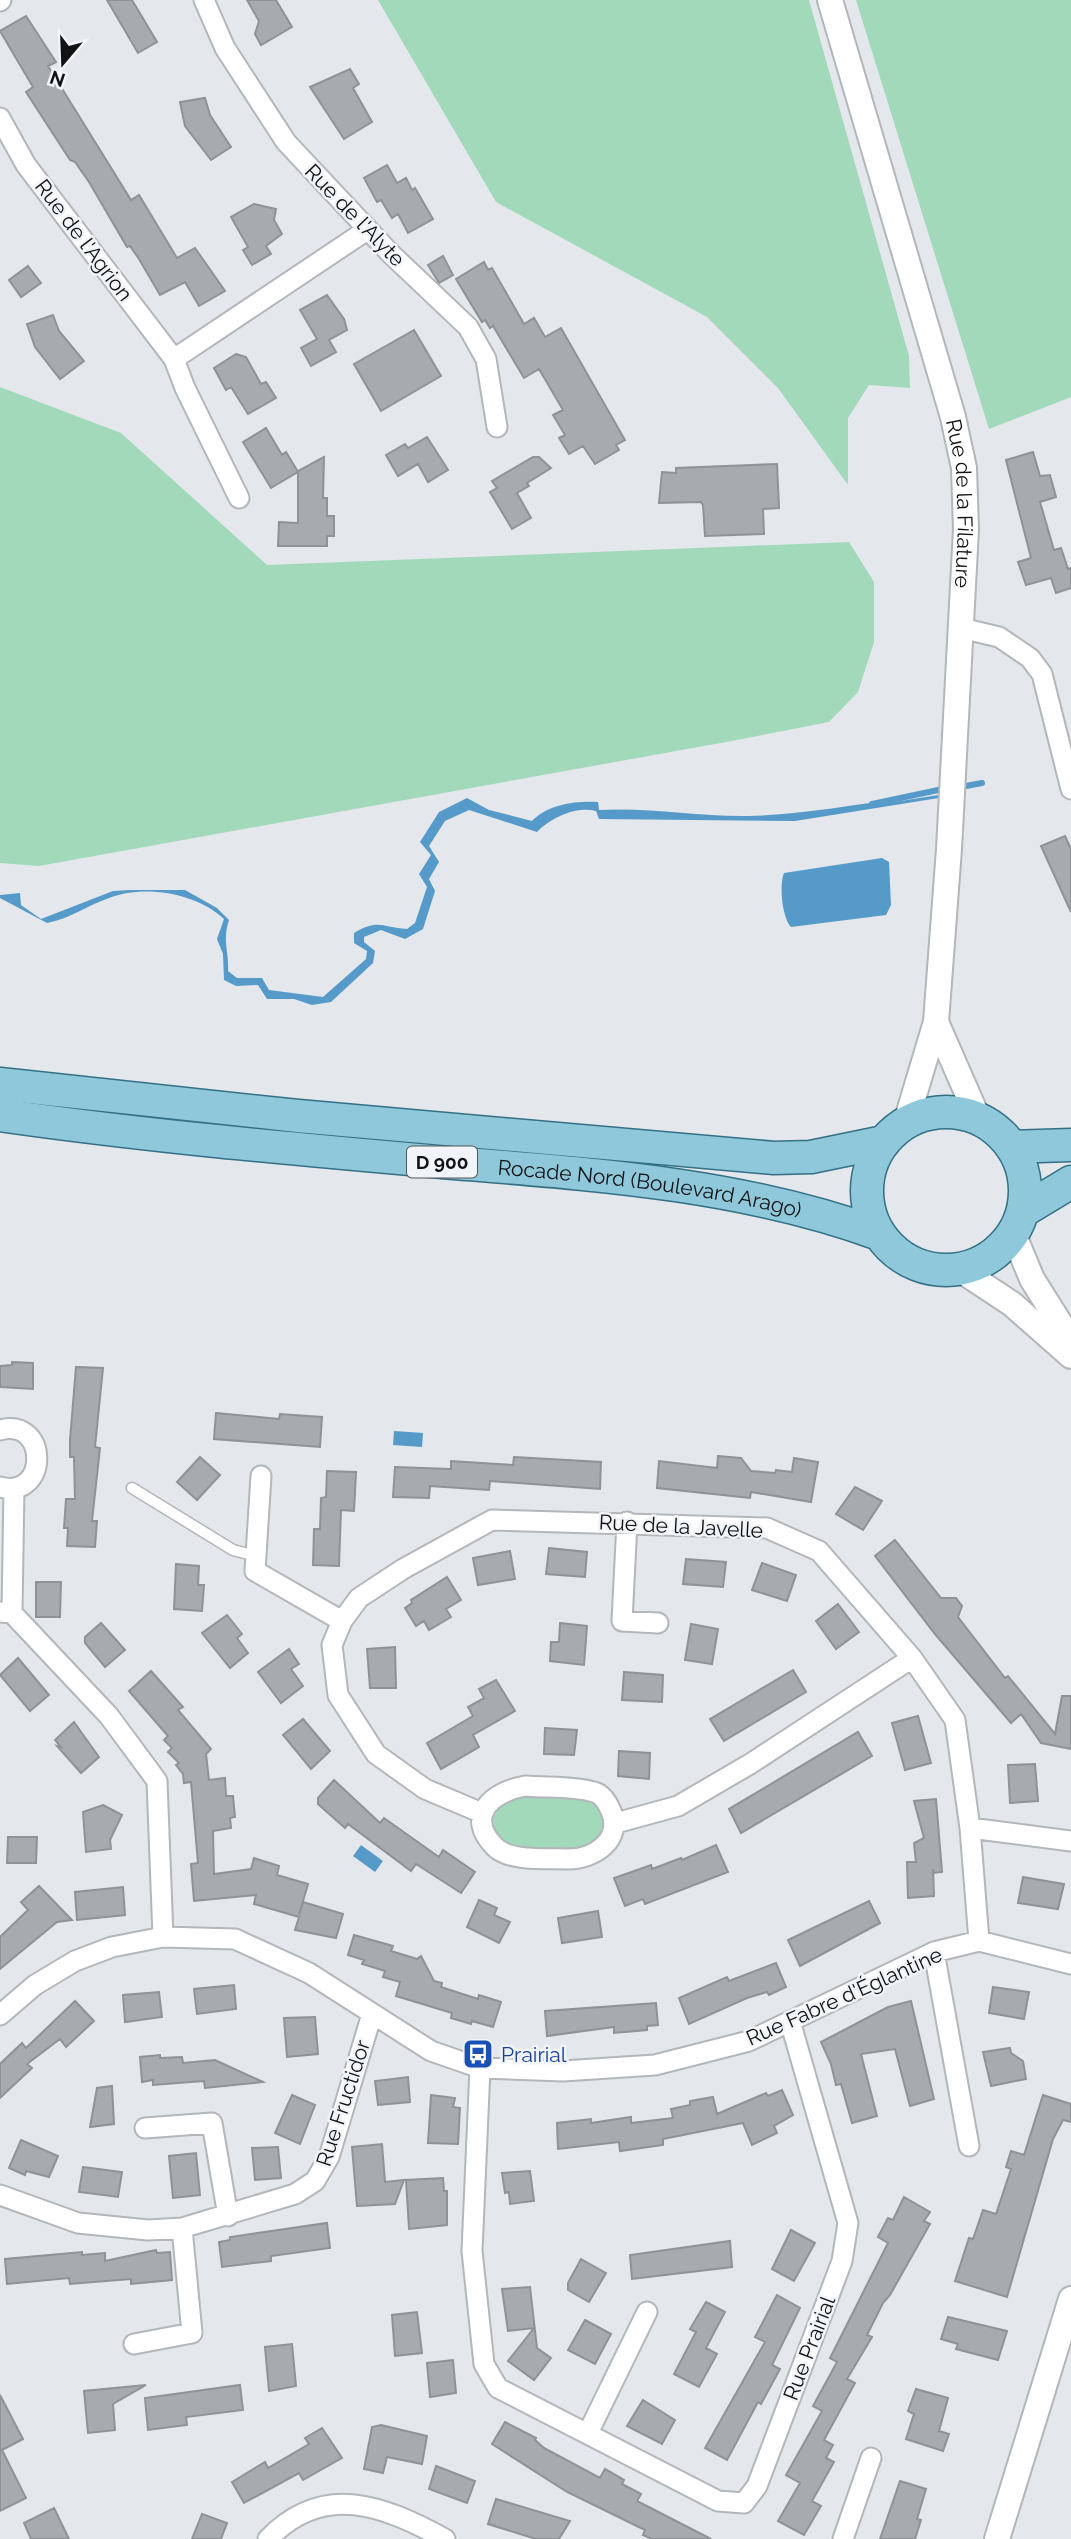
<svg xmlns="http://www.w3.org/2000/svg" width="1071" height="2539" viewBox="0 0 1071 2539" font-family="Raleway,sans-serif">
	<rect width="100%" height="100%" fill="#e4e7eb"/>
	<!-- green -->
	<path fill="#a2d9ba" d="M378,0H809L909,356L910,388L869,385L848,418V485L778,388L707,317L496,202Z
		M856,0H1071V397L989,429Z
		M0,387L121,433L267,565L849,542L874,582V642L858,692L829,722L737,740L39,866L0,863Z
		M519,1793L592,1799L608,1824L602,1839L586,1853L513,1847L495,1834L493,1818L502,1803Z"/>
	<!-- water -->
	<path fill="#569ac9" d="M945,794V797L795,821L599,819L596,811C575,806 551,818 537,832L469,810L445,821L429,846L439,862L429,879L435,891L423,929L405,939L381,930L364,937V942L375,951L373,963L331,1002L312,1005L294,999H267L258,985L236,986L224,980L223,954L217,939L224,919C197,893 144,884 109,898C88,905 69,919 47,923L0,898V895L20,893L21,905L41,919L113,891L130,890H185L217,908L229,920C222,942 229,949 228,971L237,978H262L269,990L323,997L366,959L367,951L354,943V933C379,918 383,928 407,929L415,923L427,887L419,874L431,855L420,842L439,812L467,798L489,810L532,821C549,804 575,801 598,802L599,810C649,807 699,817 749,816C792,815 834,808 877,802L875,805Z
		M882,858L889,862L891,905L886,915L791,927C782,917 779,885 784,873Z
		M394,1431L423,1433L422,1447L393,1445Z
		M361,1845L383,1861L375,1872L353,1856Z"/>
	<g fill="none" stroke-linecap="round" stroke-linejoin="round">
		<!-- stream -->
		<path stroke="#569ac9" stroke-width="6" d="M966,786L982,783
			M872,804L943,789"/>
	</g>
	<!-- building -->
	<path fill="#a7aaae" stroke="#8f9296" stroke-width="2" d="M107,0H132L157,42L138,53Z
		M247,0H276L292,27L261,45L255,34L259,21Z
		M26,16L56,62L48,66L131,200L139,195L177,258L195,248L225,291L199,306L185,282L160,295L139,259L130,246L127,247L89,182L75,162L70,160L26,92L33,87L0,31Z
		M350,69L359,84L353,88L372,122L344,139L310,87Z
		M205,98L210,115L231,147L211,160L185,126L180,102Z
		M387,165L397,183L406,178L412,190L415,188L433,219L408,233L398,214L392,218L381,200L377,202L364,178Z
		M254,204L276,209L274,220L282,234L266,246L271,254L252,265L243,250L248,247L231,217Z
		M443,256L453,275L439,283L428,265Z
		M484,262L488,270L492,268L524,324L534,318L545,337L561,328L625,440L616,445L619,450L595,464L583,446L569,454L559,438L565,435L553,415L563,410L539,369L524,378L499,336L493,326L490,328L485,320L482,322L456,279Z
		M28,266L41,283L21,297L9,280Z
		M327,295L344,319L347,330L329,340L336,352L311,366L301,348L317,339L300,310Z
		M53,315L59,331L84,361L60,379L35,347L27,324Z
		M414,330L441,376L381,411L354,364Z
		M236,354L246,357L261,384L266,382L276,398L248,414L231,387L226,390L214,368Z
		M266,428L282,455L286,452L298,472L271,488L243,442Z
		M427,437L448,470L428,482L418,464L398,476L386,455L405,444L408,448Z
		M1033,452L1040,476L1050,475L1056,497L1040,502L1054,550L1061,548L1068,569L1071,568V588L1056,593L1051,578L1026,585L1018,562L1031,558L1006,460Z
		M324,457L323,498H327V516H334V536H327V546H278L279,522L298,523V471Z
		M533,457H539L551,468L527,483L529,486L517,493L531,518L512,529L490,492L497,488L492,481Z
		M777,464L779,508L763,509L764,534L705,536L703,505L701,502L659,503L662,472L676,473V468Z
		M1065,836L1071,849V912L1041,846Z
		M12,1362L33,1363V1389L0,1387V1366L12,1365Z
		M76,1367L103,1368L95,1447L100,1448L92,1521H97L95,1547L67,1546L68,1528H64L66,1499H75L74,1457H70V1440Z
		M216,1413L279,1419L280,1414L322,1417L320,1447L214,1439Z
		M718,1456L741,1458L751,1471L775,1473L776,1470L792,1472L794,1458L818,1462L811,1502L751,1492L750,1498L657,1488L659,1461L717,1468Z
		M200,1457L220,1475L197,1500L177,1482Z
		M514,1457L601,1462L600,1489L490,1481L489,1490L430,1486L429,1498L393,1497L395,1467L451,1469V1461L513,1465Z
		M327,1471L356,1472L354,1511L341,1510L339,1566L313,1565L314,1529H320L321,1498L326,1497Z
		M855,1487L882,1501L863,1530L836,1514Z
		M895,1540L941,1598H956L962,1606L958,1617L1005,1678L1008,1676L1055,1734L1062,1696H1071V1749L1041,1743L1021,1714L1011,1723L935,1634L875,1556Z
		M549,1548L587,1552L585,1577L546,1574Z
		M510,1551L515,1579L478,1585L473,1558Z
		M686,1559L726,1562L723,1587L683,1584Z
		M762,1563L796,1575L787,1601L752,1590Z
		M176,1564L199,1566L198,1585H204L202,1611L174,1609Z
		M447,1577L461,1600L446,1609L451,1617L429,1630L424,1621L416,1626L405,1608L412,1603L411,1600Z
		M36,1582H61L60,1617H36Z
		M838,1604L859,1632L836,1649L816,1621Z
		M227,1615L242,1634L237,1638L248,1653L230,1668L202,1633Z
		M101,1623L125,1650L105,1667L85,1643V1637Z
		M560,1623L587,1626L584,1665L550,1661L551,1642H559Z
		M691,1624L718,1629L712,1664L685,1660Z
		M395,1647L396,1688H370L367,1649Z
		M289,1649L299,1664L291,1669L303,1686L281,1703L258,1672Z
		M18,1658L49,1695L30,1711L0,1675Z
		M793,1670L806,1692L724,1741L710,1719Z
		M151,1671L183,1707L178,1710L211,1749L206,1754L209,1780L225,1778L226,1796H233L235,1817L230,1818L231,1828L213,1831L214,1874L251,1869L254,1858L279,1866L277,1875L308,1884L299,1915L303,1902L343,1914L336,1938L295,1930L299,1917L254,1904L256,1895L194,1901L191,1864L198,1863L191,1782L184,1783L183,1774L176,1765L179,1763L168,1752L172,1748L164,1740L168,1736L129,1691Z
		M624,1672L663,1675L662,1702L622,1700Z
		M496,1680L515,1711L473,1735L479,1747L441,1769L427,1743L473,1716L468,1707L484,1698L479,1689Z
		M918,1716L931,1763L905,1770L892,1723Z
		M303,1719L330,1751L311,1769L283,1735Z
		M74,1722L99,1757L81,1773L57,1746L61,1747L55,1740Z
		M545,1728L577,1730L574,1755L544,1754Z
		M858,1732L872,1756L741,1833L729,1809Z
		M619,1751L650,1753L649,1779L618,1776Z
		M1035,1764L1038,1801L1010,1803L1008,1765Z
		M334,1780L380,1823L384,1818L439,1857L443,1850L475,1872L461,1893L416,1864L411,1871L348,1824L345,1828L318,1804V1798Z
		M936,1799L942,1872L934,1873L933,1869L934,1896L908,1898L907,1862H916L914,1843L924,1838L914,1801Z
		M103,1805L122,1815L110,1840L111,1849L86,1852L83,1812Z
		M8,1837H37L36,1863H7Z
		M716,1845L728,1872L645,1904L643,1899L625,1906L614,1878L651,1865L652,1869L681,1858L682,1860Z
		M1023,1877L1064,1884L1058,1909L1018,1903Z
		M39,1886L72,1920L57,1922L0,1969V1937L28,1910L21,1902Z
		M123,1887L125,1915L77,1920L75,1892Z
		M479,1900L497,1908L494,1915L510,1922L499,1943L467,1927Z
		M869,1901L880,1923L800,1966L788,1940Z
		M598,1911L602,1937L562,1943L558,1918Z
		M354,1935L393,1946L391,1951L417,1959L421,1956L434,1981L442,1983L441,1987L478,1999L479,1995L501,2002L493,2027L472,2021L471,2024L451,2018L452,2013L396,1996L400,1982L383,1977L385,1971L362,1964L364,1960L348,1955Z
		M776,1963L786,1987L769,1995L767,1992L747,1998L689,2024L679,1998L727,1977L729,1981Z
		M234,1985L236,2009L197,2014L194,1989Z
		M993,1987L1029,1992L1024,2019L989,2013Z
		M159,1992L162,2017L125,2022L123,1995Z
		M75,2001L94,2021L66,2047L60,2039L27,2064L32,2068L0,2098V2064L22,2043L26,2048Z
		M911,2001L934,2099L910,2106L895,2049L861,2054L877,2116L852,2123L841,2084L836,2085L831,2064L821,2042L888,2007Z
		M656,2003L658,2025L647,2026V2030L614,2033V2027L547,2036L545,2011Z
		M315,2017L318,2054L287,2057L284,2018Z
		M1010,2048L1011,2053L1023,2061L1026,2079L991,2086L983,2052Z
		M160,2055V2058L182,2057L183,2063L215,2060L263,2082L205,2088L204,2081L153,2085V2080L142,2082L140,2057Z
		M408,2077L410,2102L378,2105L375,2081Z
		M112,2086L114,2124L90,2127L97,2088Z
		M782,2090L793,2115L774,2126L777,2133L752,2145L743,2123L663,2139V2145L620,2151L619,2142L558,2149L557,2123L591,2119V2123L631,2117V2123L673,2118L671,2109L690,2105V2101L713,2097L717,2114L766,2093L768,2096Z
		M292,2095L315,2105L300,2144L275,2133Z
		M431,2095L455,2098L453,2107L460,2108L458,2144L428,2143Z
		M1043,2095L1071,2104V2122L1063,2120L1053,2139L1007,2297L955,2281L969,2238L973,2239L983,2210L996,2214L1011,2169L1006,2167L1011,2151L1024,2155Z
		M21,2140L58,2156L49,2177L26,2171L25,2175L9,2168Z
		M382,2144L385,2182L404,2180L395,2204L357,2206L352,2147Z
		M278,2147L281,2178L255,2180L252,2148Z
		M196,2153L200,2195L173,2198L169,2156Z
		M83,2167L122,2172L118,2197L79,2192Z
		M530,2171L534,2201L510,2204L509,2192L505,2193L502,2173Z
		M443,2178L444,2191H447V2225L409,2229L406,2180Z
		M904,2197L930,2212L924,2221L930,2224L890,2295L883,2303L867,2335L872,2337L847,2379L855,2383L824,2440L833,2445L826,2458L834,2462L812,2501L821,2506L804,2535L778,2521L800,2483L786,2475L822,2411L813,2406L837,2362L830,2358L888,2243L878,2237L888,2218L893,2220Z
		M327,2223L330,2248L271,2256V2261L222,2267L219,2242L230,2240V2237Z
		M791,2230L815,2243L794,2281L772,2269Z
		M730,2241L732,2267L632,2279L630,2255Z
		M156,2250L157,2253L170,2252L172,2280L131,2284V2279L70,2284L69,2278L7,2284L5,2259L82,2252V2255L105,2253V2261Z
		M581,2259L606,2273L589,2302L568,2290V2283Z
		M530,2287L537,2348L551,2358L534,2380L508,2361L534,2328L508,2331L502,2289Z
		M777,2295L800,2308L772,2365L780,2369L761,2404L758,2402L727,2460L705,2448L765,2342L755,2337Z
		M706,2302L725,2312L706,2348L717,2354L699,2387L674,2374L696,2332L690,2329Z
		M417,2312L422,2353L395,2356L392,2315Z
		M948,2317L1007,2331L998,2360L956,2349L958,2344L941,2339Z
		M585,2320L611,2334L595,2364L568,2350Z
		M292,2344L296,2386L269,2391L265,2347Z
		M453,2360L456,2393L430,2397L427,2363Z
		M146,2385L113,2404L115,2430L88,2433L84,2391Z
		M240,2385L243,2410L186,2417L187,2425L148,2430L145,2398Z
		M916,2389L948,2398L939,2431L949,2434L943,2451L906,2439L914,2414L908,2411Z
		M0,2395L23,2439L2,2450L26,2498L0,2511Z
		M643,2400L675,2420L662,2444L627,2426Z
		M505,2422L536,2438L535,2440L544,2448L600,2478L605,2469L624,2480L622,2484L641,2494L637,2501L711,2539H652L643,2535L645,2530L567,2492L492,2444Z
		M381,2425L427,2436L422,2464L387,2457L383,2473L364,2469L372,2427Z
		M322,2428L342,2458L303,2480L299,2473L244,2503L232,2482L265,2462L268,2468L309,2444L305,2438Z
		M436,2466L475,2481L467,2503L429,2489Z
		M900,2481L926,2489L917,2519L921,2520L915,2539H880Z
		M496,2499L570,2521L559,2539H536L488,2524Z
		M54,2508L69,2539H31L24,2523Z
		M202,2514L227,2523L221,2539H192Z"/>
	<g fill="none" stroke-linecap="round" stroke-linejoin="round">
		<!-- service casing -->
		<g stroke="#b3b6ba" stroke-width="13">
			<path id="service" d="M132,1488L233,1550L256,1556"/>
		</g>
		<!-- minor casing -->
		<g stroke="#b3b6ba" stroke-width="23">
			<path id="minor" d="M204,0L225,48L286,142L391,254L468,327L486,359L497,427
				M0,1L1,0
				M0,118L26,165L174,359L367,230
				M174,359L185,388L239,498
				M961,628L999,637L1030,658L1042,674L1071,789
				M0,1430C49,1417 49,1500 0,1487
				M261,1476L255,1571L342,1621
				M627,1522L622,1621L658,1623
				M0,1612L12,1613L109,1716L157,1781L163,1937
				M12,1613L14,1488
				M525,1786C546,1788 573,1786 594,1792C602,1794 608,1804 611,1811C623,1840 594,1859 568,1859C548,1858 510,1862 495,1847C464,1816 492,1792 525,1786Z
				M482,1813L425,1789L376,1754L338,1695L332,1645L342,1621L359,1598L403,1569L492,1520L767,1528L819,1551L912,1658L955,1720L970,1828L979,1941
				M616,1823L678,1806L750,1764L912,1658
				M970,1828L1071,1841
				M934,1952L969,2146
				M0,2015L35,1985L75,1961L112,1947L163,1937L235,1939L309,1973L431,2051L480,2068L563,2071L655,2065L749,2041L934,1952L979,1941L1071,1964
				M480,2068L472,2251L484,2364L498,2388L718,2501L744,2503L757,2486L842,2261L848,2223L790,2021
				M145,2128L212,2123L228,2216
				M0,2195L78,2223L148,2230L182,2228L295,2194L315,2181L329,2157L372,2014
				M134,2344L192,2333L182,2228
				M588,2433L647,2312
				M268,2539C324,2481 384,2506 445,2539
				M843,2539L871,2458"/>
		</g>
		<!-- tertiary casing -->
		<g stroke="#b3b6ba" stroke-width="28">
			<g id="tertiary">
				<path id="s1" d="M830,0L953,417L964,468L966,529L949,849L936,1022L906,1122"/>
				<path d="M936,1022L978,1118"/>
				<path d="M1013,1233L1032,1279L1071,1341"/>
				<path d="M959,1269L1012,1304L1071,1356"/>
				<path d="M997,2539L1071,2299"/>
			</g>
		</g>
		<!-- primary casing -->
		<g stroke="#337086" stroke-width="35">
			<g id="primary">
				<path d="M0,1084L298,1116L774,1158L811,1157L884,1142"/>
				<circle cx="946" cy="1191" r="79"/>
				<path id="s2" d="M0,1115C147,1136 295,1149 442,1162C590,1174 739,1183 879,1234"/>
				<path d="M1012,1147L1071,1145"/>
				<path d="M1023,1211L1071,1182"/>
			</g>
		</g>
		<!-- service -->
		<use href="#service" stroke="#fff" stroke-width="10"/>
		<!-- minor -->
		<use href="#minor" stroke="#fff" stroke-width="19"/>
		<!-- tertiary -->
		<use href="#tertiary" stroke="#fff" stroke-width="24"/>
		<!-- primary -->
		<use href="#primary" stroke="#90c8db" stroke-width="32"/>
	</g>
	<!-- icons -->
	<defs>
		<g id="bus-square" transform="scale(1.575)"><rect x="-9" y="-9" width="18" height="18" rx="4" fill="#1a4fb4" stroke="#f1f4f8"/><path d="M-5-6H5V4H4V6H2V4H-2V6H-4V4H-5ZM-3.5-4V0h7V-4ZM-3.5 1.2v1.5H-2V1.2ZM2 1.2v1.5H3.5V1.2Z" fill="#fff"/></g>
	</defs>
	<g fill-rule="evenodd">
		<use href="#bus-square" x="478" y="2054"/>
	</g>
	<g text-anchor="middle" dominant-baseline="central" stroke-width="5" stroke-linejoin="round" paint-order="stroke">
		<!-- shield labels -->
		<rect fill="#f1f4f8" stroke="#545658" stroke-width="2" x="407" y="1146.5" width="70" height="31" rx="5"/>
		<g font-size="19" font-weight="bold" fill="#111214">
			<text x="442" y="1162">D 900</text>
		</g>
		<!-- street labels -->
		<g font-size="21" fill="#111214" stroke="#f1f4f8">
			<text transform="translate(355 215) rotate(46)">Rue de l'Alyte</text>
			<text transform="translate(84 240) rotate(53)">Rue de l'Agrion</text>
			<text stroke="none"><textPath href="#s1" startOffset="522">Rue de la Filature</textPath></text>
			<text stroke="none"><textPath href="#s2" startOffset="654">Rocade Nord (Boulevard Arago)</textPath></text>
			<text transform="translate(681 1526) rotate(3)">Rue de la Javelle</text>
			<text transform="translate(844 1996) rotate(-24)">Rue Fabre d'Églantine</text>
			<text transform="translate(343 2103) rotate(-72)">Rue Fructidor</text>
			<text transform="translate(809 2348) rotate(-69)">Rue Prairial</text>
		</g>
		<!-- transit labels -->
		<g font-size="21" fill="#164399" stroke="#f1f4f8" text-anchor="start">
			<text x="501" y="2054">Prairial</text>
		</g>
	</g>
	<!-- north arrow -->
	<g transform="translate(63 63) rotate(199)" stroke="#f1f4f8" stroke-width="5" paint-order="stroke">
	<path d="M0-5L12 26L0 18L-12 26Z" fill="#111214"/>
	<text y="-10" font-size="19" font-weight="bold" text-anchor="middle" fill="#111214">N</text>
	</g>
</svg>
